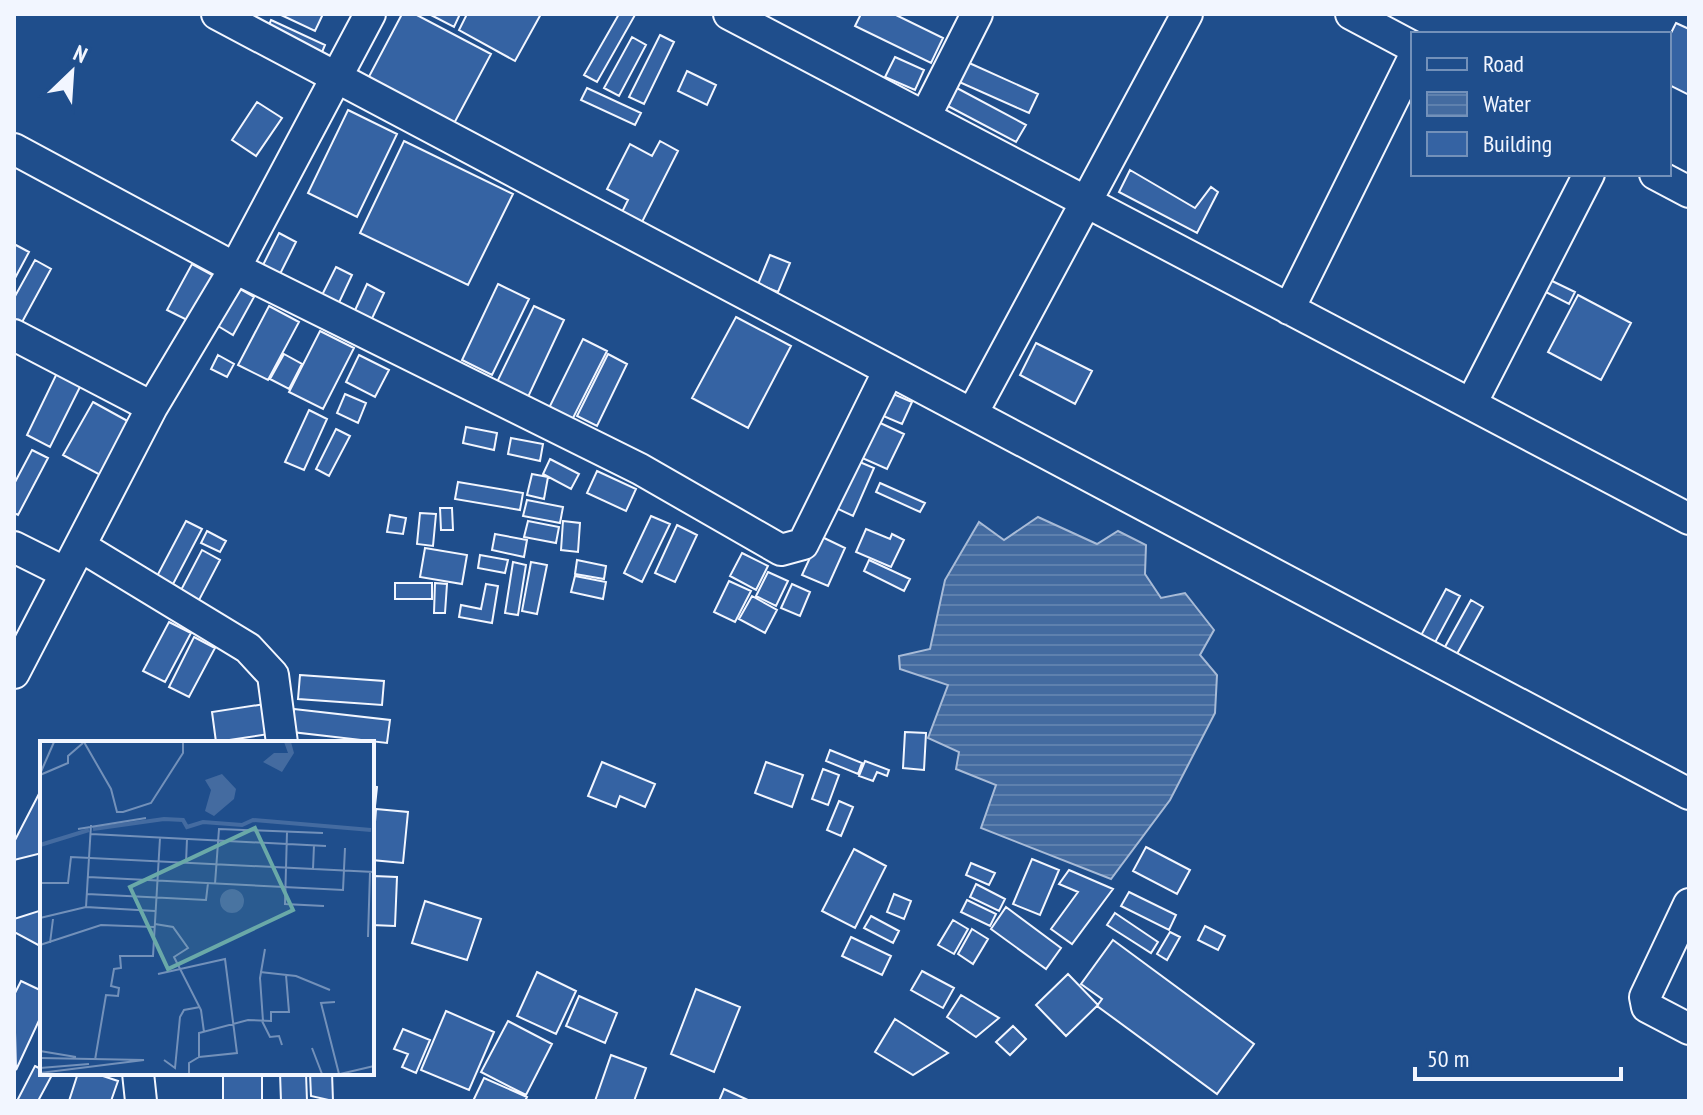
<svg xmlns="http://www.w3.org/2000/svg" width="1703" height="1115" viewBox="0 0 1703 1115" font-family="'PT Sans Narrow',sans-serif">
	<defs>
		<pattern id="water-rules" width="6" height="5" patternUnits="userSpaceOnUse" patternTransform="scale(2)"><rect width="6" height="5" fill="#446ba0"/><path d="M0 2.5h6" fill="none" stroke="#5f81ae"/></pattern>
	</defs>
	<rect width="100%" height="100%" fill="#1f4e8c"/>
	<!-- water -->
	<path fill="url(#water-rules)" stroke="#a8bbd7" stroke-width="2" d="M1038,517L1097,544L1118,531L1146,545L1145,574L1161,598L1185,593L1214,630L1200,655L1217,675L1215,713L1170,800L1111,879L981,828L996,785L956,769L959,752L928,738L948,685L900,669L899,656L930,649L945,580L979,522L1004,540Z"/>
	<!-- building -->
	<path fill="#3563a3" stroke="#f2f6ff" stroke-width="2" d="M279,14H323L315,31Z
		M402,14H415L491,54L450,131L364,86Z
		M429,14H460L454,27Z
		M467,14H541L515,61L459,30Z
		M619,14L635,15L597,82L584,75Z
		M861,14H894L943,38L931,63L855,26Z
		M271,20L325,45L320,57L266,32Z
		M1676,23L1689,29V95L1669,85V37Z
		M660,35L674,42L644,104L629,97Z
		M632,37L646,45L619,96L604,88Z
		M895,57L924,70L915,90L885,77Z
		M967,62L1038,94L1029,113L957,81Z
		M687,71L716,85L707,105L678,91Z
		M955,87L1026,125L1016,142L946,105Z
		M587,88L641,113L635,125L581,100Z
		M257,102L282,118L256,156L232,140Z
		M348,110L397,134L357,217L308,193Z
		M404,141L513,194L468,285L360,233Z
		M660,141L678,151L641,224L621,214L628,200L607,189L630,144L652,156Z
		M1130,170L1195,208L1211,187L1218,192L1197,233L1119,192Z
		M279,233L296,242L279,276L262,267Z
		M14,244L29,252L14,280Z
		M770,255L790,263L778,292L758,284Z
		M35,260L51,269L21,324L14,321V298Z
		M192,264L216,277L191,322L167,310Z
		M336,267L352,275L336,309L319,301Z
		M1548,279L1575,292L1569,304L1542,290Z
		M367,284L384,293L368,327L351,319Z
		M498,284L529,299L492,375L462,360Z
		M238,288L254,297L233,335L218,326Z
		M1578,295L1631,323L1601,380L1548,352Z
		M269,306L299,322L268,380L238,365Z
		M534,306L564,320L528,397L497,382Z
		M736,317L791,346L748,428L692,398Z
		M320,331L354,348L323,409L289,392Z
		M583,339L607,351L570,424L547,412Z
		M1036,343L1092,371L1075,404L1020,375Z
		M284,354L302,364L289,389L270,379Z
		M608,354L627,364L597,426L577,416Z
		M218,355L234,364L227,377L211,369Z
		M359,355L389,370L375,397L346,382Z
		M57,373L81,385L50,447L27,435Z
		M891,393L912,402L902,424L881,415Z
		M345,394L366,403L358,423L337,413Z
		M93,402L133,424L104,477L63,455Z
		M309,410L327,419L304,470L285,462Z
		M876,421L904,434L887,469L860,457Z
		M466,427L497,433L494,450L463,443Z
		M336,429L350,436L329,476L316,469Z
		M511,438L543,444L540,461L508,454Z
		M32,450L48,458L18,515L14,513V484Z
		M550,459L579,474L571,489L543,474Z
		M855,460L874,468L853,516L834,507Z
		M597,471L636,489L626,511L587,493Z
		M532,474L548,477L544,499L527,495Z
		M458,482L523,493L520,510L455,499Z
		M880,483L925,503L920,512L876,492Z
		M527,500L563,507L560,523L523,516Z
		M440,508H452L453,530H441Z
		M420,513L436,514L433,546L417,544Z
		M390,515L406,518L403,534L387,532Z
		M651,516L670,524L642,582L624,573Z
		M186,521L202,529L172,586L156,578Z
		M528,521L559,527L556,543L524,537Z
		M563,521L580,523L578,552L561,550Z
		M677,525L697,535L675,582L655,573Z
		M866,529L890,539L892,534L904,540L891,567L856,552Z
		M207,531L226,541L220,552L201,543Z
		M495,534L527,540L524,557L492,550Z
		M820,536L845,548L828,586L802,575Z
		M425,548L467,555L462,584L420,577Z
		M202,550L220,560L198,602L180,592Z
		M742,553L768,566L756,590L730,576Z
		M480,555L508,560L505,573L478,568Z
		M577,560L606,566L604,579L575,574Z
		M869,560L910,579L904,591L864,571Z
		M513,562L526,565L518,615L505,613Z
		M531,562L547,565L537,614L522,611Z
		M768,572L788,581L776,606L756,596Z
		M575,576L606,582L603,599L571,592Z
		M729,581L751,591L735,622L714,612Z
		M395,583H432V599H395Z
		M435,583L447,584L445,613H434Z
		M486,584L498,586L492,623L459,617L461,605L481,609Z
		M792,584L810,592L800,616L781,608Z
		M1446,589L1460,596L1432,648L1418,641Z
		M752,596L777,610L765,633L739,619Z
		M1471,600L1483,607L1453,661L1441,654Z
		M169,622L191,633L165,682L143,671Z
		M194,637L215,648L189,697L169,687Z
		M300,675L384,681L382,705L298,699Z
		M265,704L269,734L216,742L212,712Z
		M294,709L390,720L387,743L292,732Z
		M905,732L926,733L924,770L903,768Z
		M830,750L862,763L858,774L826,761Z
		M865,761L889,770L887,776L877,772L873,781L859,776Z
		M602,762L655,784L645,807L620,796L616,807L588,796Z
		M766,762L803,775L792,807L755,793Z
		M823,769L839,775L828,805L812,799Z
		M372,786L377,787L375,806H372Z
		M42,788V853L14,860V842Z
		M839,801L853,807L841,836L827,830Z
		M376,809L408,812L403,863L372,860Z
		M1146,847L1190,870L1177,894L1133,871Z
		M854,849L886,866L855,928L822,911Z
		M1032,859L1059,870L1040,915L1013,904Z
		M971,863L995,873L989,885L966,875Z
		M1069,870L1113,889L1072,944L1051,929L1078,892L1059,884Z
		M374,876L397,877L395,926L372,925Z
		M976,884L1005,899L999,911L970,897Z
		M1129,892L1176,915L1169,930L1121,906Z
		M894,894L911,901L904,919L887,912Z
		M967,900L996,914L990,926L961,912Z
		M425,901L481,919L467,960L412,943Z
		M1006,907L1061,948L1046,969L991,929Z
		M42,910V947L14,932V919Z
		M1115,913L1158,942L1151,953L1107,925Z
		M871,916L899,931L893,943L864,928Z
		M953,920L968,929L954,954L938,945Z
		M1205,926L1225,936L1218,950L1198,940Z
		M972,929L988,939L973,964L958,954Z
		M1170,932L1180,937L1167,960L1157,954Z
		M851,937L891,956L882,975L842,956Z
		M1113,940L1254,1044L1217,1094L1097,1006L1102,999L1081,984Z
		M922,971L954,988L943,1008L911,990Z
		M537,972L576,991L556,1034L517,1016Z
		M1068,974L1098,1005L1066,1036L1036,1005Z
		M21,981L42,991V1014L16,1070L14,995Z
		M696,989L740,1007L714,1072L671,1054Z
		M961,995L999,1018L976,1037L947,1017Z
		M579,996L617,1013L605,1043L566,1026Z
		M446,1011L494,1032L469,1090L421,1070Z
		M895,1019L948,1053L913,1075L875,1052Z
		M508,1021L552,1044L526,1095L481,1072Z
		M1013,1026L1026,1039L1010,1055L996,1042Z
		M403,1029L430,1040L416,1073L402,1067L408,1054L394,1049Z
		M611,1055L646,1068L634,1101H595Z
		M35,1066L52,1075L38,1101H17Z
		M78,1073H94L118,1081L111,1101H69Z
		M223,1073H262V1101H223Z
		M280,1073H306L307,1101H281Z
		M310,1073H332L333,1101L311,1096Z
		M484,1078L527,1097L525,1101H473Z
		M724,1089L750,1101H719Z"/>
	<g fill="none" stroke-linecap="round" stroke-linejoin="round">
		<!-- minor casing -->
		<g stroke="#f2f6ff" stroke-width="34">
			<path id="minor" d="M217,14L1689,794
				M729,14L1689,519
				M1351,14L1413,47
				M925,117L977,14
				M14,149L235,268L640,469L781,550L803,544L889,370
				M1655,174L1689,192
				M1289,309L1413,59
				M14,335L152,407
				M1471,404L1589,174
				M972,414L1187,14
				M80,546L248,648L273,675L282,743
				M14,547L66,573
				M14,673L152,407L235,268L370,14
				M1689,904L1645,997L1647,1007L1689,1029
				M138,1073L141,1101"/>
		</g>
		<!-- minor -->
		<use href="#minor" stroke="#1f4e8c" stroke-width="30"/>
	</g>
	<!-- overview -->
	<g transform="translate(40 741)">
		<rect width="334" height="334" fill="#1f4e8c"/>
		<path d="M244,1H251L254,12L242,31L223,21L234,12H248ZM182,33L196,48L194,58L174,75L165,70L171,49L165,39ZM180 160a12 12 0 1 1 24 0a12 12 0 1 1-24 0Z" fill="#446ba0"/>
		<path fill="none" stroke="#446ba0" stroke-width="4" d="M53,88L124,78L143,79L147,86L163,81L202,84L213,79L331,89M0,104L49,89"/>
		<path fill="none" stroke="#7391ba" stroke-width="2" d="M44,1L71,48L77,71H83L111,62L143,12V1M0,33L14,1M0,34L28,22V15L43,2M51,84L46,166L115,170M38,88L106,77M247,91L245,163L284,165M51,93L286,105M146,122L147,98M273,128L274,104M48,136L303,149L305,107M0,142H28L31,116L334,131M175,143L179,88L283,92M47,153L166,159L168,142M0,177L46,166M115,183L133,186L148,207L134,216L161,269L164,291M328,196L330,131M10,202L13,178M0,204L61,184L114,186M220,231L256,235L290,249M118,233L185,218L197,312L159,316M295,261L281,262L299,333M222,280L230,296L239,295L242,304M223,280L220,237L225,208M272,307L282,333M0,310L36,316M0,317L104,319L0,332M55,319L66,254L78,255L79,247L71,245L74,228L81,227L80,215H113L120,97M124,319L135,327L140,276L144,269L160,266M0,327L49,323M149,333V322L159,316V292L208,279L231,280V271H249L246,234M300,333L334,325"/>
		<path fill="#6aa9a8" fill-opacity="0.15" stroke="#6aa9a8" stroke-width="4" d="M215,87L253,169L128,228L90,146Z"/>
		<rect width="334" height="334" fill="none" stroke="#f2f6ff" stroke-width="4"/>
	</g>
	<!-- border -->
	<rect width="1703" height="1115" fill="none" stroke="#f2f6ff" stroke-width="32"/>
	<!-- legend -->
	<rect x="1411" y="32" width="260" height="144" fill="#1f4e8c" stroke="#7391ba" stroke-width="2"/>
	<rect x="1427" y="58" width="40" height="12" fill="#1f4e8c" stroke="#7391ba" stroke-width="2"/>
	<text x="1483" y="72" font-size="24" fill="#f2f6ff">Road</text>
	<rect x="1427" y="92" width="40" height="24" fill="url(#water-rules)" stroke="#7391ba" stroke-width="2"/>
	<text x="1483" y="112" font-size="24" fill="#f2f6ff">Water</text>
	<rect x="1427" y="132" width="40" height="24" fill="#3563a3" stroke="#7391ba" stroke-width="2"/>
	<text x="1483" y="152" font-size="24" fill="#f2f6ff">Building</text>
	<!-- north arrow -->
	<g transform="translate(72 72) rotate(25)" stroke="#1f4e8c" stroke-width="6" paint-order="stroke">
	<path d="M0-6L14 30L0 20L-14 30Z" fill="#f2f6ff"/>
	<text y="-12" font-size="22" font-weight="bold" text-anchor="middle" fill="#f2f6ff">N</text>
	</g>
	<!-- scale -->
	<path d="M1415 1067v12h206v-12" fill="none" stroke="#f2f6ff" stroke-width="4"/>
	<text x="1427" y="1067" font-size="24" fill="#f2f6ff" stroke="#1f4e8c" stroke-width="6" paint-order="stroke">50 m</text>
</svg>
